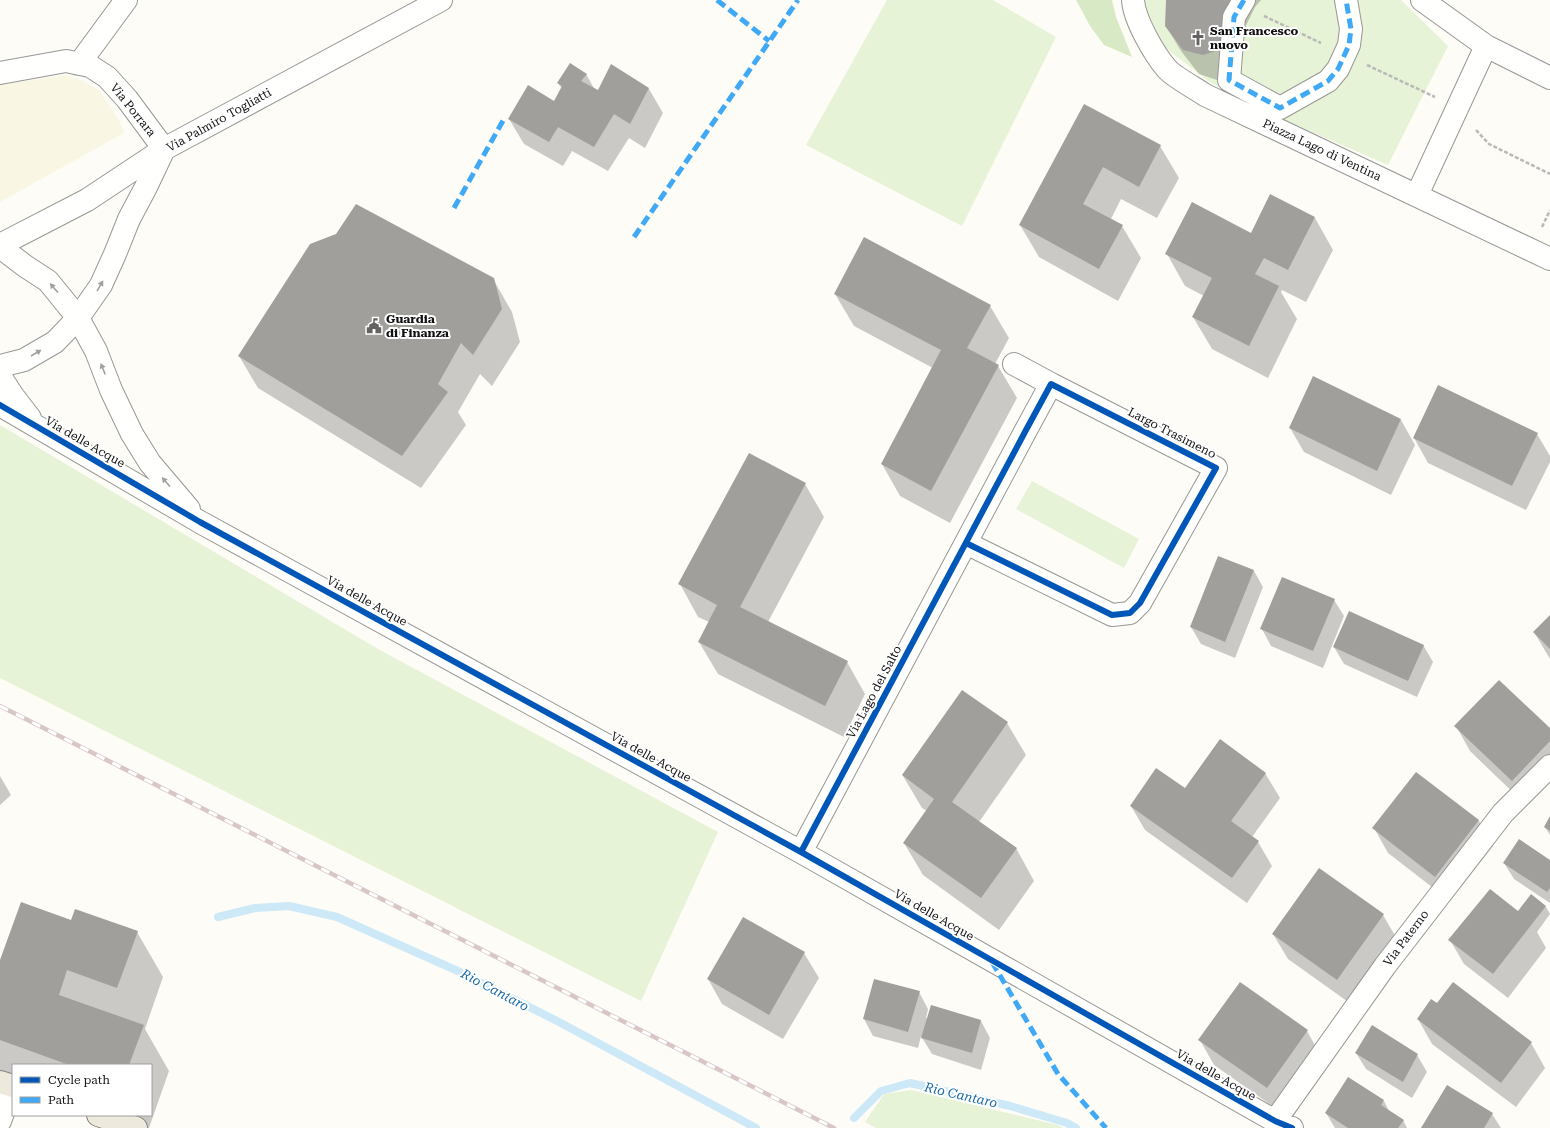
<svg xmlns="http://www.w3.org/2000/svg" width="1550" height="1128" viewBox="0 0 1550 1128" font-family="'Roboto Serif',serif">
	<rect width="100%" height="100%" fill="#fdfcf7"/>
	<!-- farmland -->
	<path fill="#f9f7e4" d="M65,75L83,81L99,90L119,120L124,133L0,202V85Z"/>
	<!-- green -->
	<path fill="#e7f3d7" d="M887,0H993L1056,37L962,226L806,145Z
		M1145,0H1401L1448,46L1388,165L1282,119L1211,83L1164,47L1145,7Z
		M0,425L378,649L718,832L641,1001L0,678Z
		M1032,481L1139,539L1124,568L1016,509Z
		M911,1090L1058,1125L1063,1128H876L865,1122L884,1094Z"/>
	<!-- forest -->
	<path fill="#d8eac5" d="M1076,0H1112L1116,17L1132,57L1104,45L1090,26Z"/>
	<!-- shadow -->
	<path fill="#0003" d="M1167,0H1261L1255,7L1235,48L1236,74L1217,80L1199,74L1181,51L1166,26Z
		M611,66L649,89L663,113L645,148L629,138L608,171L572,151L563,166L524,144L509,119L554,102L562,89L558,83L586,74L595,90L598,92Z
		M1085,105L1160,146L1179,178L1157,218L1121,199L1111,219L1122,226L1141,258L1118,301L1039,257L1020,225Z
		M1315,218L1333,250L1306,302L1282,290L1281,292L1297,319L1268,378L1212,349L1193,317L1204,296L1185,286L1167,254Z
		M493,279L512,312L520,342L492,386L480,374L458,412L466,425L421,488L258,388L239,356Z
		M835,294L990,306L1009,338L995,364L998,366L1017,398L950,523L900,496L882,464L933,368L854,326Z
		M1314,378L1401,420L1415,445L1391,495L1304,452L1290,428Z
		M1537,434L1550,456V462L1526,510L1428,463L1414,438Z
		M805,484L824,517L768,622L847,662L865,694L844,737L718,674L699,642L709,622L698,617L680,584Z
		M1219,557L1254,571L1263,587L1235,658L1201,644L1191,627Z
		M1334,600L1344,616L1323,668L1271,646L1262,629Z
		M1550,616V659L1534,632Z
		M1423,645L1433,662L1417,697L1344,664L1334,647Z
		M1007,723L1026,755L979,822L1016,848L1034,881L999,930L923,875L904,843L927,811L922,808L903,776Z
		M1456,726L1550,729V781L1526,805L1470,751Z
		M1265,773L1280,798L1252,837L1258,842L1272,866L1247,903L1145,830L1131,806L1185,790Z
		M1416,773L1479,821L1493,846L1450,901L1388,853L1374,828Z
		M0,776L11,795L0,805Z
		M1550,818V835L1545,827Z
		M1550,861V903L1514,879L1504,863Z
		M1531,895L1546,907L1550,914L1537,932L1546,948L1508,998L1464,964L1450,940L1522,915Z
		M1383,915L1397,939L1351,1004L1288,959L1273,934Z
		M71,921L137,932L163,977L145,1029L169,1071L149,1128L110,1115H151V1065H13V1080L0,1073V963Z
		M804,953L819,978L783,1039L722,1004L708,979Z
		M919,992L928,1009L926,1018L981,1021L990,1038L981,1070L932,1054L921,1036L918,1048L873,1036L864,1019Z
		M1438,1005L1531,1043L1545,1068L1516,1107L1432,1044L1418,1019Z
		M1307,1031L1321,1056L1281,1112L1214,1065L1200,1040Z
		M1356,1053L1417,1055L1427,1072L1412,1098L1366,1069Z
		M1448,1087L1492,1114L1501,1128H1422Z
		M1384,1101L1390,1113L1403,1120L1407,1128H1335L1326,1113Z"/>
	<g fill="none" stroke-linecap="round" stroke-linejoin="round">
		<!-- stream -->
		<path stroke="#cde8f7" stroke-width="8" d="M218,917L255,908L289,906L337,917L460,972L559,1022L756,1128
			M854,1118L881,1091L910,1083L1010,1106L1067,1123L1076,1128"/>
	</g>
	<!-- building -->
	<path fill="#a19f9c" d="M1166,0H1233L1222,23V49L1203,55L1183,50L1165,26Z
		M570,63L587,74L581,81L598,90L611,64L649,88L630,124L614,114L594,147L558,127L549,142L508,119L528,85L554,101L562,86L557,83Z
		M1084,104L1161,145L1139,187L1103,167L1083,204L1123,225L1099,269L1019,225Z
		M1270,194L1315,217L1288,270L1264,258L1255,274L1279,286L1249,346L1192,317L1212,278L1165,254L1192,202L1251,233Z
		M356,204L494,278L502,309L473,355L461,343L438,384L448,392L402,456L238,356L310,244L336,234Z
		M864,237L991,305L967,348L999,365L931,491L881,464L941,350L834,294Z
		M1313,376L1401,419L1377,471L1289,428Z
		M1438,385L1538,433L1512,486L1413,438Z
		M749,453L806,483L740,607L848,661L825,706L698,642L717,605L678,584Z
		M1218,556L1254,570L1225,642L1190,627Z
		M1282,577L1335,599L1313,651L1260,629Z
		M1349,611L1424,645L1408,681L1333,647Z
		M1550,615V649L1533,632Z
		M1499,680L1550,728V741L1512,781L1454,726Z
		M962,690L1008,722L952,802L1017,848L981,898L903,843L934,799L902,775Z
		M1220,739L1266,773L1231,821L1259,841L1232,878L1130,806L1156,768L1185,788Z
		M1416,772L1479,820L1435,877L1372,828Z
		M1550,816V831L1544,827Z
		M1519,839L1550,860V888L1547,892L1503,863Z
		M1319,868L1384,914L1337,980L1272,934Z
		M1490,889L1518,911L1531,894L1546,906L1493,974L1448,940Z
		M21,902L71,920L75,909L138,931L117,988L67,970L59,995L144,1025L129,1065H69L0,1040V960Z
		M743,917L805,952L769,1015L707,979Z
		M874,979L920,991L908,1032L863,1019Z
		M1240,982L1308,1030L1267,1088L1198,1040Z
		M1453,982L1532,1042L1501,1083L1417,1019L1431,999L1437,1003Z
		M931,1005L981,1020L972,1053L921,1038Z
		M1372,1025L1418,1054L1403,1082L1355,1053Z
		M1348,1077L1384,1100L1381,1105L1404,1120L1398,1128H1348L1325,1113Z
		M1447,1085L1493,1113L1484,1128H1421Z"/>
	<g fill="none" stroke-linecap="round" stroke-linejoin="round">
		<!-- minor casing -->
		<g stroke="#979795" stroke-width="24">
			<path id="minor" d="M1133,0C1134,19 1154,54 1167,69C1174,77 1195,88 1205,95L1550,259
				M1244,0L1234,17L1229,80L1280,108L1328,81L1338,69L1349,45L1351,29L1346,0
				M1422,0L1486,46L1550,78
				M79,64L126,0
				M0,73L66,61L90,66L107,77L127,99L164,149
				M1417,195L1486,46
				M0,245L87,200L164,149L441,0
				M0,247L25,266L48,281L78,318L96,351L111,390L132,434L150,463L189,509
				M1014,364L1051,384
				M0,366L24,360L55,342L78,318L101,285L115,254L129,219L146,187L164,149
				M0,376L13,396L30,418
				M0,405L200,522L801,852L1275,1121L1292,1128
				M801,852L1026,430L1051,384L1216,468L1140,603L1130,613L1112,615L966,543
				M0,1121L13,1086
				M1275,1121L1385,966L1503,813L1550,766"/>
		</g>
		<!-- major casing -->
		<g stroke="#858482" stroke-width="24">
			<path id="major" d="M0,1082L13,1086
				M98,1115L136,1128"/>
		</g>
		<!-- path -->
		<path stroke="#b9b9b8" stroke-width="2.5" stroke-dasharray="4 2" stroke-linecap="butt" d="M1264,16L1321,43
			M1367,65L1435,97
			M1476,130L1489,144L1550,174
			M1542,227L1550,210"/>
		<!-- minor -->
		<use href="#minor" stroke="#fffffe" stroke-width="22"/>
		<!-- major -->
		<use href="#major" stroke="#ede9dc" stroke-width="22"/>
		<!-- rail casing -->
		<g stroke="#d9c6c7" stroke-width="4.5">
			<path id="rail" d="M0,706L834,1128"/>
		</g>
		<!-- rail -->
		<use href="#rail" stroke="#fff" stroke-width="3" stroke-dasharray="9" stroke-linecap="butt"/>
		<!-- quiet -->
		<path stroke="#3fa9f5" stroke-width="5" stroke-dasharray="10 5" stroke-linecap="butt" d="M717,0L769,41
			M1244,0L1234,17L1229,80L1280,108L1328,81L1338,69L1349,45L1351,29L1346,0
			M454,208L504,119
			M634,237L798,0
			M992,962L1058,1074L1106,1128"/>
		<!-- cycleway casing -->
		<g stroke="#fff" stroke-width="8">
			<path id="cycleway" d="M0,405L200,522L801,852L1275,1121L1292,1128
				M801,852L1026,430L1051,384L1216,468L1140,603L1130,613L1112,615L966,543"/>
		</g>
		<!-- cycleway -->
		<use href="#cycleway" stroke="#0057b8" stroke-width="6"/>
	</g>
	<!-- one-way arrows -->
	<defs><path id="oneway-solid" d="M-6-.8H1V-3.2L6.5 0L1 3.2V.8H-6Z"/></defs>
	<g fill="#a0a09f">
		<use href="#oneway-solid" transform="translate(100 286) rotate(-60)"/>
		<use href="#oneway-solid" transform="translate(54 288) rotate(-131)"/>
		<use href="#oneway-solid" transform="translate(36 353) rotate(-31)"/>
		<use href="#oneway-solid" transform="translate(103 369) rotate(-112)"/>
		<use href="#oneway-solid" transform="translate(166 482) rotate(-131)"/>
	</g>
	<!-- icons -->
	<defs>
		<g id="church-bare" transform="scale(1.2)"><path d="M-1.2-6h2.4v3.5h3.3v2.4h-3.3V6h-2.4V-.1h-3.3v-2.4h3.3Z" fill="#646362" stroke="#fff" stroke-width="2.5" paint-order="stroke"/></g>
		<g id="civic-bare" transform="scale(1.2)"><path d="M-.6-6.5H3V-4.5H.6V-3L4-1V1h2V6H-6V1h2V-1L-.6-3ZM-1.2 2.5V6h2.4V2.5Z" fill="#646362" stroke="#fff" stroke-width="2.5" paint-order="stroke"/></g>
	</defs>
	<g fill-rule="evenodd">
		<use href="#church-bare" x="1198" y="38"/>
		<use href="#civic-bare" x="374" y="326"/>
	</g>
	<g text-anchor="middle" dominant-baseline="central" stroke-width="4" stroke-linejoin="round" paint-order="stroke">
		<!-- poi labels -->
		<g font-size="12" font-weight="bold" fill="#111" stroke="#fff" text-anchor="start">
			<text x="1210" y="31">San Francesco<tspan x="1210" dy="14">nuovo</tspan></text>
			<text x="386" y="319">Guardia<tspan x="386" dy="14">di Finanza</tspan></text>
		</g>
		<!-- street labels -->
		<g font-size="12" fill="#111" stroke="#fff">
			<text transform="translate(133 110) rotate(51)">Via Porrara</text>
			<text transform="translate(219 120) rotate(-29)">Via Palmiro Togliatti</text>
			<text transform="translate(1322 150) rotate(25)">Piazza Lago di Ventina</text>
			<text transform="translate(1172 433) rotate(27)">Largo Trasimeno</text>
			<text transform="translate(85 442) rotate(30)">Via delle Acque</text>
			<text transform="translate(367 601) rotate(29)">Via delle Acque</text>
			<text transform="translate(874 692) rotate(-62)">Via Lago del Salto</text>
			<text transform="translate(651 757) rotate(29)">Via delle Acque</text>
			<text transform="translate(934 915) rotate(30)">Via delle Acque</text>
			<text transform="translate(1406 938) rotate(-53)">Via Paterno</text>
			<text transform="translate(1216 1075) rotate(30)">Via delle Acque</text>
		</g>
		<!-- water labels -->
		<g font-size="13" font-style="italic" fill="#1768a6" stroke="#fff">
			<text transform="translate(495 990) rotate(28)">Rio Cantaro</text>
			<text transform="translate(961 1095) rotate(13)">Rio Cantaro</text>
		</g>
	</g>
	<!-- legend -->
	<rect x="12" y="1064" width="140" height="52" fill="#ffffff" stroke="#a0a0a0"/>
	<rect x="20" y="1077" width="20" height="6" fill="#0057b8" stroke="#a0a0a0"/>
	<text x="48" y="1084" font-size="12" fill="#111111">Cycle path</text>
	<rect x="20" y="1097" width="20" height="6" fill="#3fa9f5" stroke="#a0a0a0"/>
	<text x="48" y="1104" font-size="12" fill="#111111">Path</text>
</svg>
